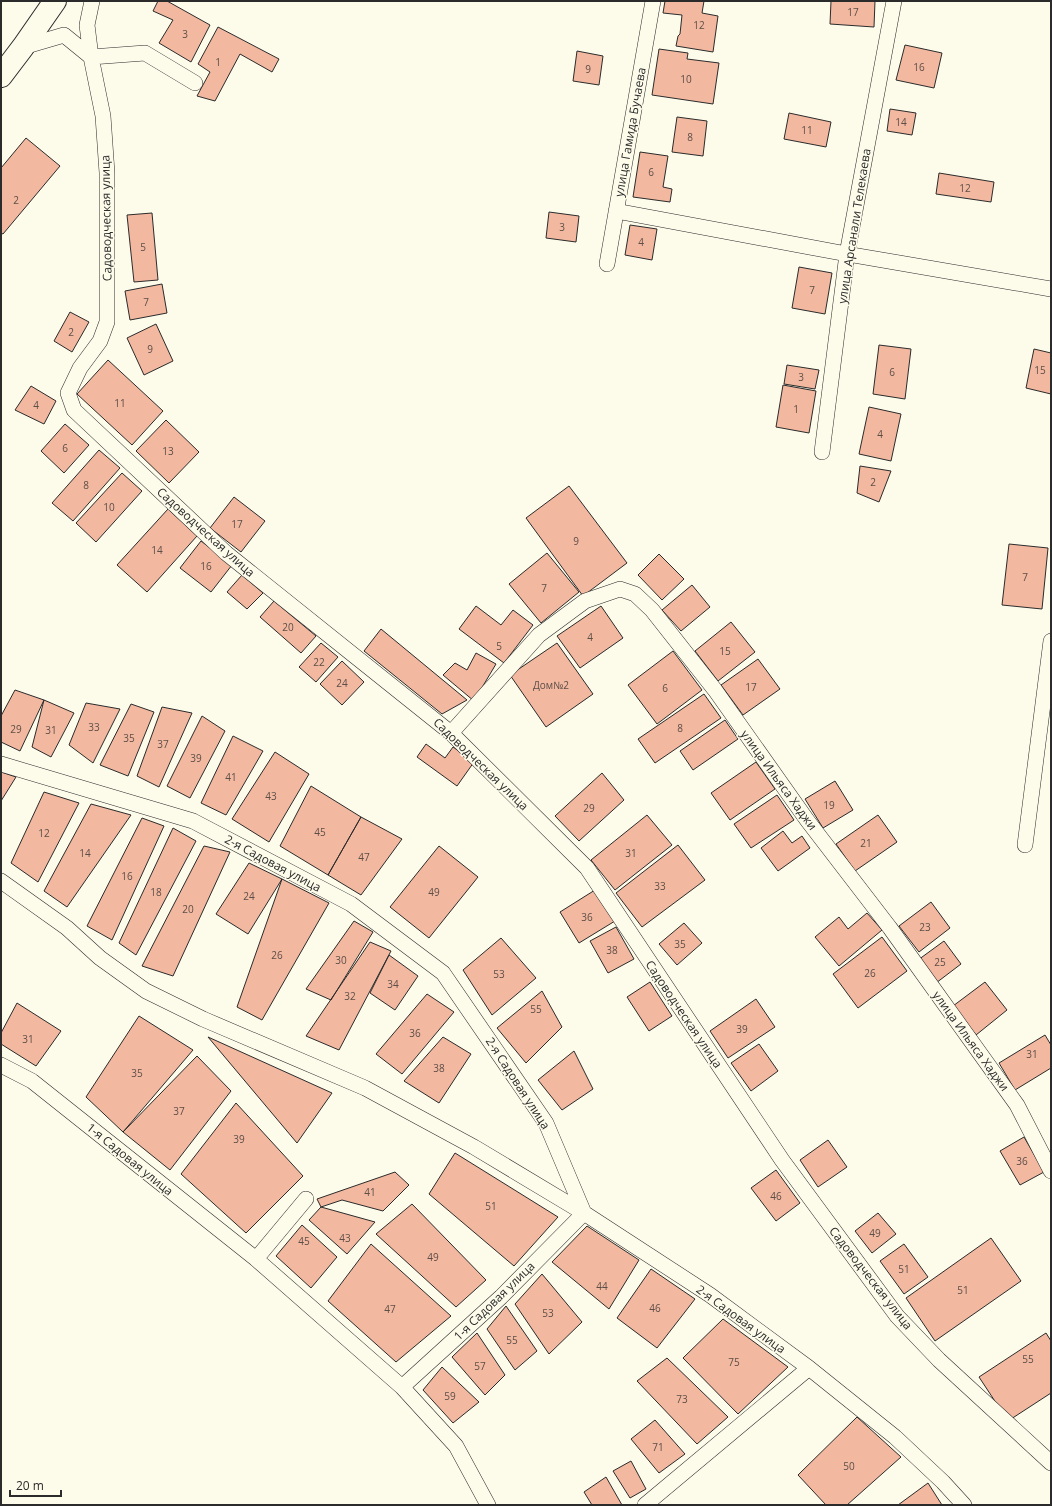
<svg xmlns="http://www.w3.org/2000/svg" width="1052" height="1506" viewBox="0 0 1052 1506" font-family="'Open Sans',sans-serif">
	<rect width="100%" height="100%" fill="#fdfbea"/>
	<!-- building -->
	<path fill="#f2b8a0" stroke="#2b2b2b" d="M158,1H167L210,25L191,62L159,43L173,20L153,11Z
		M665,1H704L702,13L718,16L713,52L676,46L678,36L680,34L682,15L663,13Z
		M831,1H875L874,27L830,24Z
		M218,27L279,59L272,72L240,54L215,101L197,96L210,72L198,64Z
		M905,45L942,53L934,88L896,80Z
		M659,49L688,53L687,59L719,63L713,104L652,95Z
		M577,51L603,56L599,85L573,81Z
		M890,109L916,113L912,135L887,131Z
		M789,113L831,122L826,147L784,139Z
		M677,117L707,121L703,156L672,152Z
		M26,138L60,166L3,234L1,233V168Z
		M640,152L668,156L663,187L672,189L670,202L633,197Z
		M939,173L994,182L991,202L936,194Z
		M549,212L579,216L576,242L546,238Z
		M152,213L158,280L134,282L127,215Z
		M630,225L657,229L652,260L625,255Z
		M799,267L832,273L825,314L792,308Z
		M162,284L167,313L130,320L125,291Z
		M70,312L89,322L72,352L54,341Z
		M156,324L173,361L144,375L127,338Z
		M879,345L911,349L905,399L873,394Z
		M1034,349L1051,353V394L1026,388Z
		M108,360L163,411L132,445L77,394Z
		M787,365L819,370L815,389L784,384Z
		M783,385L816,391L809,433L776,427Z
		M31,386L56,401L44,424L15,410Z
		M869,407L901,414L891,461L859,454Z
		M166,420L199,452L169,483L136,451Z
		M65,424L89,445L64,473L41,451Z
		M99,450L120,468L73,521L52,503Z
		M860,466L891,471L879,502L857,493Z
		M122,473L142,491L96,542L76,523Z
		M569,486L627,563L583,596L526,518Z
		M234,497L265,521L241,552L210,528Z
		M168,509L197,536L147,592L117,565Z
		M201,541L232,565L211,592L180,568Z
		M1009,544L1048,548L1042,609L1002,605Z
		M547,553L579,592L541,623L509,584Z
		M659,554L684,579L662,600L638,575Z
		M242,575L263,593L247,609L227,592Z
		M692,585L710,607L681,631L662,610Z
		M274,601L316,636L301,653L260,617Z
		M476,606L501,625L513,610L533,625L504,663L459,629Z
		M601,606L623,638L580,668L557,636Z
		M731,622L755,652L718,681L695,651Z
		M381,629L467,700L442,714L364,651Z
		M321,643L338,657L316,682L299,667Z
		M557,643L593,694L546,727L510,675Z
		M673,651L702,690L657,724L628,685Z
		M476,653L496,664L474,701L443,675L455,663L467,670Z
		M758,659L780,689L743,715L721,685Z
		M342,661L364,682L342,705L320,684Z
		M15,690L44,700L20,751L1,742V716Z
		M704,694L721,718L655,763L638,739Z
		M44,700L74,713L51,757L32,747Z
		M86,703L120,709L93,763L69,745Z
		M131,704L154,712L128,776L100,765Z
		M162,707L192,713L159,787L137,776Z
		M202,716L225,731L190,798L167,786Z
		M725,720L738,739L693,770L680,751Z
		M233,736L263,751L226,815L201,803Z
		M426,744L445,758L453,747L474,762L457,786L417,757Z
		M275,752L309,774L269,842L232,819Z
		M756,762L775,789L730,820L711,793Z
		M1,772L16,777L1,801Z
		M602,773L624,800L579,841L555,816Z
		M835,781L853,810L823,828L805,799Z
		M311,786L361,817L328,875L280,846Z
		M44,792L79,803L38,882L11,863Z
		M777,795L794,820L751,848L734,824Z
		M91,804L131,815L67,907L44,891Z
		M647,815L672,845L615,890L591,860Z
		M878,815L897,842L855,871L836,844Z
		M361,817L402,839L361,895L328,875Z
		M142,818L164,826L112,940L87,926Z
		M173,828L196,841L136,955L119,943Z
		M783,831L792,843L802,836L810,848L778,871L761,848Z
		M678,845L705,880L642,927L616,893Z
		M204,846L230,852L173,976L142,966Z
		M439,846L478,877L429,938L390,907Z
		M249,863L282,879L248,934L216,914Z
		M282,879L329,903L262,1020L237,1007Z
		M595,890L615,921L579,943L560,912Z
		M931,902L950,928L919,952L899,926Z
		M867,913L882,930L839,966L815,937L839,917L848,929Z
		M354,921L373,932L331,1000L306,989Z
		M684,923L702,943L677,965L659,944Z
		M616,927L634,959L608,973L590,941Z
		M882,937L907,971L858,1008L833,974Z
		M501,938L536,978L492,1015L463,970Z
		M944,941L961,964L936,983L918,960Z
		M370,942L391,951L339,1050L306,1036Z
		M389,955L418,976L395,1010L370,993Z
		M650,982L672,1016L649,1031L627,997Z
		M985,982L1007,1010L976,1035L953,1006Z
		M542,991L562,1027L526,1063L497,1028Z
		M427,994L454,1012L402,1074L376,1054Z
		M756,999L775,1027L728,1058L710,1031Z
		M17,1003L61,1031L36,1066L1,1044V1033Z
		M139,1016L193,1050L123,1132L86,1097Z
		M1045,1035L1051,1045V1068L1015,1090L999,1063Z
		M208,1037L332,1093L297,1143Z
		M443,1037L471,1054L439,1103L404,1081Z
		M759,1044L778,1071L751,1091L731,1063Z
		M574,1051L593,1089L562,1110L538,1080Z
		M197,1056L231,1091L170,1170L123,1132Z
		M236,1103L303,1176L246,1233L181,1174Z
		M1024,1137L1044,1172L1020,1185L1000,1151Z
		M828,1140L847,1167L818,1187L800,1160Z
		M455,1153L558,1217L514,1266L429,1194Z
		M776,1170L800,1203L776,1221L751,1188Z
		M395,1172L409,1185L383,1211L342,1200L321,1207L317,1199Z
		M412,1204L486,1280L456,1307L376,1234Z
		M321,1207L375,1222L347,1254L309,1220Z
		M878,1213L896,1234L872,1253L855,1231Z
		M302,1225L337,1257L311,1288L276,1256Z
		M587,1226L639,1260L609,1309L552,1262Z
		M991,1238L1021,1281L935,1341L906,1298Z
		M371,1244L451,1316L396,1362L328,1301Z
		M904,1244L928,1277L904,1294L880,1261Z
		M651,1269L695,1299L657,1348L617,1318Z
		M542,1274L582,1322L549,1354L515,1304Z
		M506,1306L537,1351L515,1370L487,1329Z
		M723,1319L788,1367L738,1414L683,1358Z
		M477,1333L505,1375L485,1395L452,1357Z
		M1046,1333L1051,1341V1393L1008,1421L979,1377Z
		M667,1358L728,1417L697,1444L637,1381Z
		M442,1367L479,1402L453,1423L423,1390Z
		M857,1417L901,1457L847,1505H826L798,1475Z
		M655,1420L685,1454L659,1473L631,1439Z
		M631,1461L646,1489L630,1498L613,1471Z
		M606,1477L622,1505H592L584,1492Z
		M928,1483L942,1505H898Z"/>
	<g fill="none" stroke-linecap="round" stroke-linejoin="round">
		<!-- street casing -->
		<g stroke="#2b2b2b" stroke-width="16">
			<path id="street" d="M92,1L87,25L91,57L145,53L195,83
				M23,47L64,35L91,57L103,116L107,173V322L100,341L80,368L68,393L74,410L226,553L451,733L587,868L782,1160L897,1316L939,1360L1051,1463
				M616,211L847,254L1051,289
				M607,264L653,1
				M822,452L847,254L894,1
				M451,733L539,635L585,601L620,589L635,594L652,610L715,690L807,820L890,928L1017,1105L1051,1171
				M1,764L193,821L351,904L443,973L546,1123L584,1213L710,1295L809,1368L895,1437L943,1482L964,1505
				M1025,845L1051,641
				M1,881L67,928L100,958L146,991L203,1019L365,1088L474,1147L584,1213L501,1297L402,1387
				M1,1065L32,1081L256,1259L402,1387L456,1446L488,1505
				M256,1259L306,1199
				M645,1505L809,1368"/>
		</g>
		<!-- secondary casing -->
		<g stroke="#2b2b2b" stroke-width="24">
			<path id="secondary" d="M1,76L23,47L55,1"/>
		</g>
		<!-- street -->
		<use href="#street" stroke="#fdfbea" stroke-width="15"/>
		<!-- secondary -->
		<use href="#secondary" stroke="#fdfbea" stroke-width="22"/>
	</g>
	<g text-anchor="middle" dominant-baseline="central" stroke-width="3" stroke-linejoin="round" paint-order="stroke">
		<!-- number labels -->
		<g font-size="10" fill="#5d4e48">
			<text x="853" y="12">17</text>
			<text x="699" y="25">12</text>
			<text x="185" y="34">3</text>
			<text x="218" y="62">1</text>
			<text x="919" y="67">16</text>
			<text x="588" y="69">9</text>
			<text x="686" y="79">10</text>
			<text x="901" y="122">14</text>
			<text x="807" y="130">11</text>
			<text x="690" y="137">8</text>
			<text x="651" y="172">6</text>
			<text x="965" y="188">12</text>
			<text x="16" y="200">2</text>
			<text x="562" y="227">3</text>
			<text x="641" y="242">4</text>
			<text x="143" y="247">5</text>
			<text x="812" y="290">7</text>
			<text x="146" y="302">7</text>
			<text x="71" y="332">2</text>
			<text x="150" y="349">9</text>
			<text x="1040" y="370">15</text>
			<text x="892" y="372">6</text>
			<text x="801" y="377">3</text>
			<text x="120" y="403">11</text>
			<text x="36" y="405">4</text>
			<text x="796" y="409">1</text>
			<text x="880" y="434">4</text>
			<text x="65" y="448">6</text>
			<text x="168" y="451">13</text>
			<text x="873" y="482">2</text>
			<text x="86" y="485">8</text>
			<text x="109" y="507">10</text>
			<text x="237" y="524">17</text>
			<text x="576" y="541">9</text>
			<text x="157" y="550">14</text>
			<text x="206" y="566">16</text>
			<text x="1025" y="577">7</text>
			<text x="544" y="588">7</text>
			<text x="288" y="627">20</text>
			<text x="590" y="637">4</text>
			<text x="499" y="646">5</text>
			<text x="725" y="651">15</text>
			<text x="319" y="662">22</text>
			<text x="342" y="683">24</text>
			<text x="551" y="685">Дом№2</text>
			<text x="751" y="687">17</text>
			<text x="665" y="688">6</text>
			<text x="94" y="727">33</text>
			<text x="680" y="728">8</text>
			<text x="16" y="729">29</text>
			<text x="51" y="730">31</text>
			<text x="129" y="738">35</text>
			<text x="163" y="744">37</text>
			<text x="196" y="758">39</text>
			<text x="231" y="777">41</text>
			<text x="271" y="796">43</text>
			<text x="829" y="805">19</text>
			<text x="589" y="808">29</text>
			<text x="320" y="832">45</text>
			<text x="44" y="833">12</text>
			<text x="866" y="843">21</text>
			<text x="85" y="853">14</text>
			<text x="631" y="853">31</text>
			<text x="364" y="857">47</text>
			<text x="127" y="876">16</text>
			<text x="660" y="886">33</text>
			<text x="156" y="892">18</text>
			<text x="434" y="892">49</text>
			<text x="249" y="896">24</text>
			<text x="188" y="909">20</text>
			<text x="587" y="917">36</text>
			<text x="925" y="927">23</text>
			<text x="680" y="944">35</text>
			<text x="612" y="950">38</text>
			<text x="277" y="955">26</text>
			<text x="341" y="960">30</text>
			<text x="940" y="962">25</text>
			<text x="870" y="973">26</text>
			<text x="499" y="974">53</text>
			<text x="393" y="984">34</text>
			<text x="350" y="996">32</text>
			<text x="536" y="1009">55</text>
			<text x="742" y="1029">39</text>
			<text x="415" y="1033">36</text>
			<text x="28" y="1039">31</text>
			<text x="1032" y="1054">31</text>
			<text x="439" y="1068">38</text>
			<text x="137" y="1073">35</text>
			<text x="179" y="1111">37</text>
			<text x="239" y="1139">39</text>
			<text x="1022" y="1161">36</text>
			<text x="370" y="1192">41</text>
			<text x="776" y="1196">46</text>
			<text x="491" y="1206">51</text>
			<text x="875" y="1233">49</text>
			<text x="345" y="1238">43</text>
			<text x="304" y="1241">45</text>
			<text x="433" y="1257">49</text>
			<text x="904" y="1269">51</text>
			<text x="602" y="1286">44</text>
			<text x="963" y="1290">51</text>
			<text x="655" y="1308">46</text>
			<text x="390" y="1309">47</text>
			<text x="548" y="1313">53</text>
			<text x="512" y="1340">55</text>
			<text x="1028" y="1359">55</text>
			<text x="734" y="1362">75</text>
			<text x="480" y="1366">57</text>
			<text x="450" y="1396">59</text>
			<text x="682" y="1399">73</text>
			<text x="658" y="1447">71</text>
			<text x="849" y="1466">50</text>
		</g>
		<!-- street labels -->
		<g font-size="12" fill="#2b2b2b" stroke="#fdfbea">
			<text transform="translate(630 132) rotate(-80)">улица Гамида Бучаева</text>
			<text transform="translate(106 218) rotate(-91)">Садоводческая улица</text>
			<text transform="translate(854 226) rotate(-81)">улица Арсанали Телекаева</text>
			<text transform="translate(206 532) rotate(42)">Садоводческая улица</text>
			<text transform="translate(481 764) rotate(44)">Садоводческая улица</text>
			<text transform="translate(779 780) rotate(54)">улица Ильяса Хаджи</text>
			<text transform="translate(273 863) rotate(28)">2-я Садовая улица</text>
			<text transform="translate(684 1014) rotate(56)">Садоводческая улица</text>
			<text transform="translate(971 1041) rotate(54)">улица Ильяса Хаджи</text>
			<text transform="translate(518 1083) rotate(57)">2-я Садовая улица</text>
			<text transform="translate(130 1159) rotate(39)">1-я Садовая улица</text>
			<text transform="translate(871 1278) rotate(52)">Садоводческая улица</text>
			<text transform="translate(494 1301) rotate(-44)">1-я Садовая улица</text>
			<text transform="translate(741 1319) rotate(36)">2-я Садовая улица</text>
		</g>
	</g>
	<!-- border -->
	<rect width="1052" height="1506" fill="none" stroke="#2b2b2b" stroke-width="4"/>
	<!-- scale -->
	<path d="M10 1490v6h51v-6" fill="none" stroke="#2b2b2b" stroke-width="2"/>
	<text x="16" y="1490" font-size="12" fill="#2b2b2b" stroke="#fdfbea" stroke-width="3" paint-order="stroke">20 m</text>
</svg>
